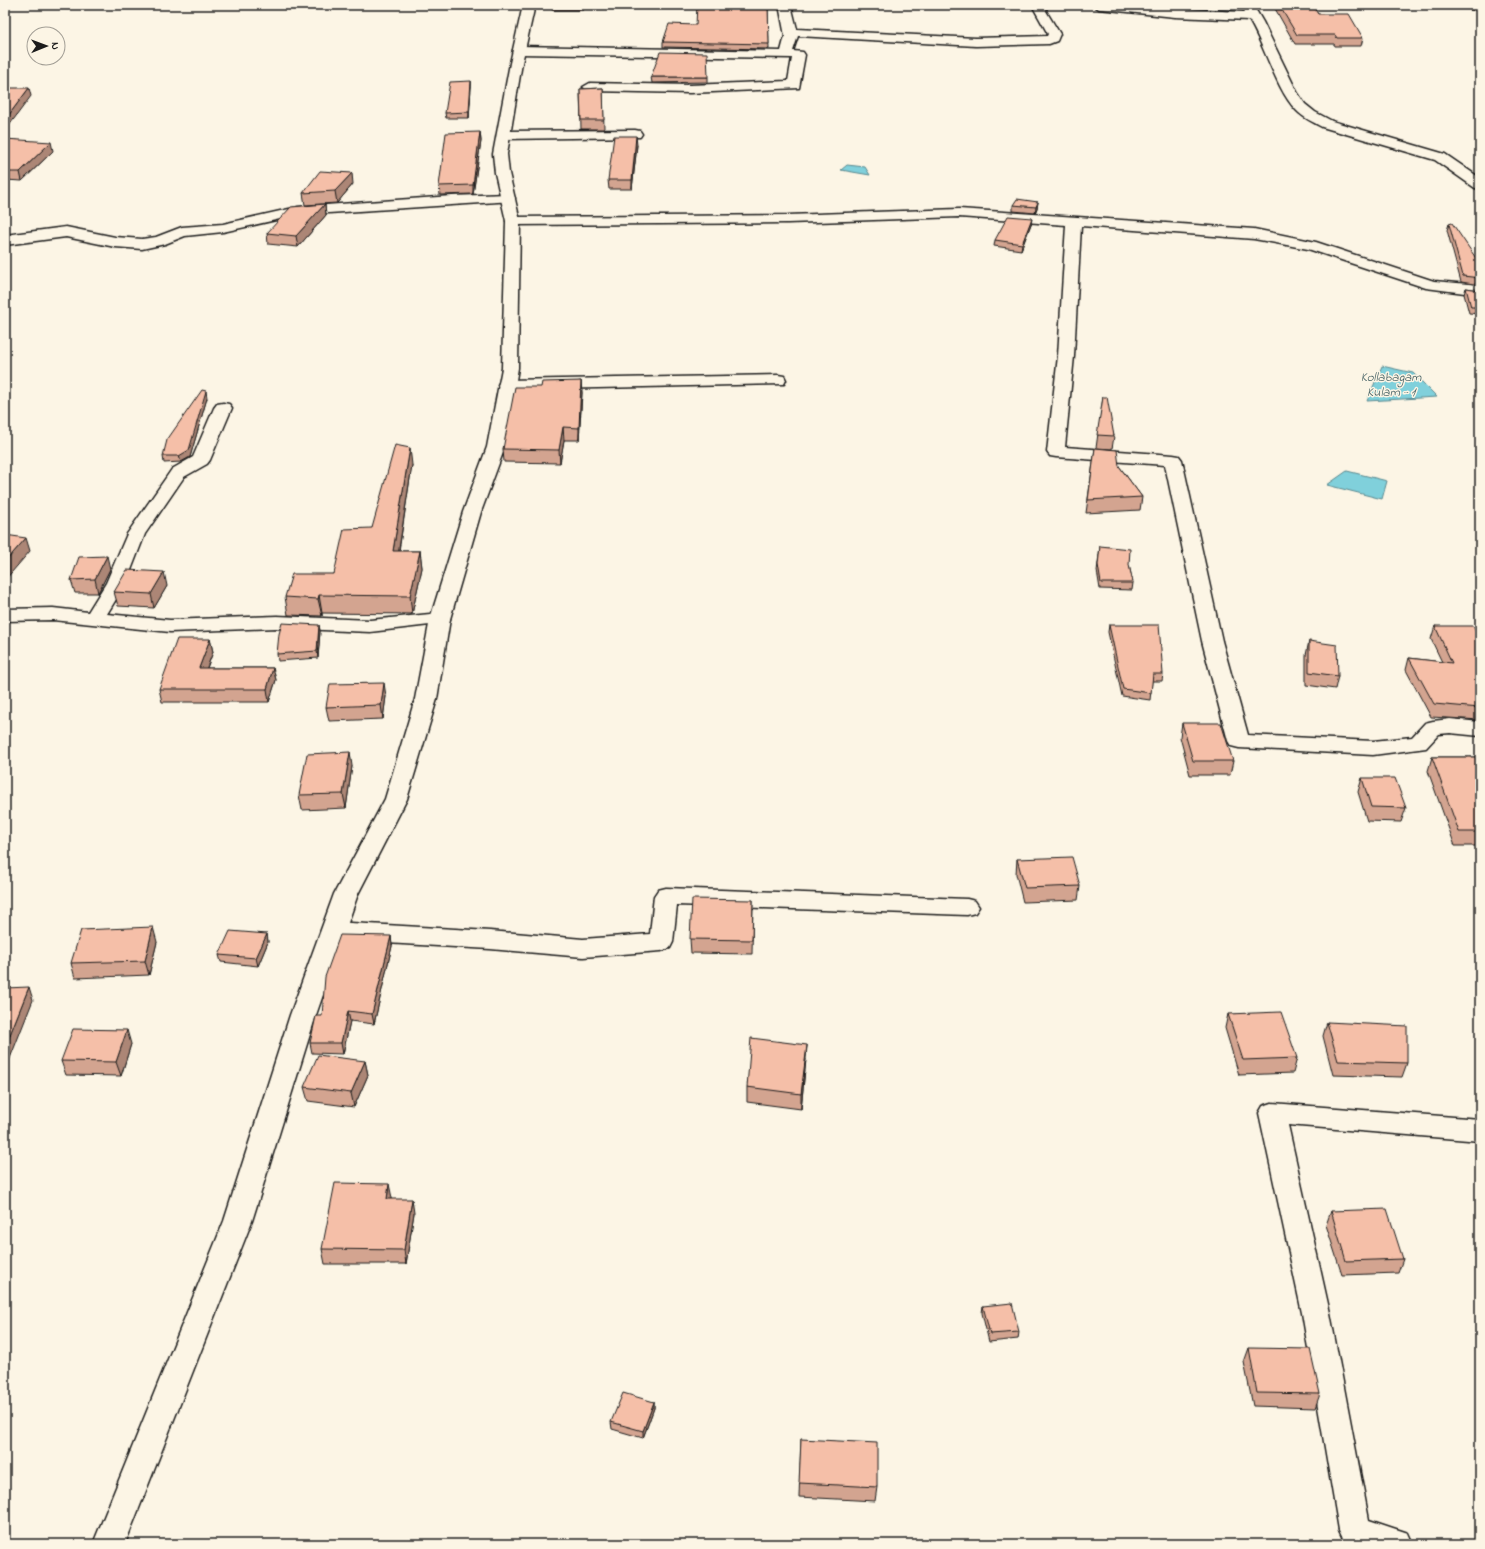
<svg xmlns="http://www.w3.org/2000/svg" width="1485" height="1549" viewBox="0 0 1485 1549" font-family="'Indie Flower',sans-serif">
	<rect width="100%" height="100%" fill="#fcf5e5"/>
	<filter id="ink" filterUnits="userSpaceOnUse"><feTurbulence type="fractalNoise" baseFrequency=".025" numOctaves="2"/><feDisplacementMap in="SourceGraphic" scale="8" xChannelSelector="R" yChannelSelector="G"/><feConvolveMatrix kernelMatrix="1 2 1 2 8 2 1 2 1" color-interpolation-filters="sRGB"/></filter>
	<g filter="url(#ink)">
		<!-- water -->
		<path fill="#80d0db" stroke="#58888f" d="M847,165L865,167L870,175L841,170Z
			M1382,366L1413,373L1437,397L1367,401Z
			M1347,471L1387,481L1382,499L1327,485Z"/>
		<g fill="none" stroke-linecap="round" stroke-linejoin="round">
			<!-- street casing -->
			<g stroke="#1c1c1c" stroke-width="3">
				<path id="street" d="M779,5H791L797,29L976,38L1047,36L1048,34L1033,7L1034,5H1047L1046,11L1060,34L1057,41L1049,44L976,46L798,36L793,51L803,52L805,55L799,88L690,93L590,91L583,87L590,83L690,85L788,81L792,58L519,54L513,50L519,46L781,51L785,36Z
					M1093,5C1144,5 1194,10 1245,12L1241,5H1253L1263,22L1297,92L1305,104L1315,112L1332,121L1445,154L1480,178V189L1475,188L1435,160L1322,127C1313,122 1303,118 1296,110C1277,91 1264,44 1249,20L1175,17L1099,9Z
					M635,130L640,131L642,134L640,137L504,139L499,138L497,135L499,132L504,131Z
					M508,194L513,195L515,198L513,201L298,215L223,232L185,236L165,244L142,249L115,247L66,237L5,245V235L66,227L115,237L142,239L156,237L182,227L223,224L298,207L452,196Z
					M959,209L1254,229L1316,242L1434,281L1480,285V295L1426,288L1308,249L1254,239L1081,226L1074,356L1065,447L1173,455L1179,456L1182,460L1222,641L1248,735L1373,741L1412,737L1425,723L1433,721L1450,719L1480,722V736L1450,733L1439,734L1426,748L1373,755L1239,748L1231,746L1228,741L1202,641L1165,465L1056,457L1050,456L1047,452L1058,356L1066,225L959,217L788,223L513,225L508,224L506,221L508,218L513,217L788,215Z
					M778,375L784,376L786,380L784,384L506,390L500,389L498,385L500,381L506,380Z
					M223,403L229,404L232,408L210,460L207,464L184,477L145,534L126,583L107,614L170,620L277,616L370,620L440,613L447,615L450,619L447,623L370,632L277,628L170,632L53,620L5,621V609L53,608L88,612L106,583L127,534L172,469L193,457L214,408L217,404Z
					M666,888L967,899L975,901L979,907L975,913L967,915L677,905L673,942L670,948L661,951L583,957L490,949L333,940L325,937L321,931L325,925L333,922L490,931L583,939L650,934L654,896L658,890Z
					M1272,1103L1480,1119V1141L1288,1125L1330,1313L1369,1520L1408,1533L1413,1544H1352L1344,1541L1339,1530L1302,1313L1259,1113L1263,1106Z"/>
			</g>
			<!-- secondary casing -->
			<g stroke="#1c1c1c" stroke-width="3">
				<path id="secondary" d="M523,5H535L522,63L507,154L509,173L520,221L518,368L505,447L481,512L450,619L437,699L407,799L358,894L316,1015L252,1221L125,1544H93L224,1221L290,1015L334,894L385,799L415,699L430,619L463,512L487,447L502,368L506,221L495,173L493,154L510,63Z"/>
			</g>
			<!-- street -->
			<use href="#street" fill="#fcf5e5" fill-rule="evenodd"/>
			<!-- secondary -->
			<use href="#secondary" fill="#fcf5e5" fill-rule="evenodd"/>
		</g>
		<!-- wall -->
		<path fill="#d3a490" stroke="#1c1c1c" d="M552,5H584L583,10H552Z
			M768,5L769,49L663,47V42L696,25Z
			M1273,5H1312L1318,14L1363,38L1361,46H1335L1334,44H1295Z
			M1466,5H1480V19L1477,10H1470Z
			M651,77H708V82L652,83Z
			M471,81V87L469,118H446L445,113Z
			M603,88L604,129H581L580,89Z
			M480,132L481,141L473,194L440,195L439,186Z
			M5,139L53,151L22,181L5,180Z
			M637,145L632,189H609L608,180Z
			M353,184L337,203L305,205L303,193Z
			M1038,202L1037,208L1035,213L1013,211V205Z
			M325,204L326,215L298,247L268,244L267,233Z
			M1032,218L1031,224L1021,250L994,246L995,240Z
			M1449,224L1480,264V285L1461,282L1447,230Z
			M1466,288L1480,290V314L1469,313L1464,294Z
			M581,381L582,393L579,440H564L560,463L504,462L503,449L541,387Z
			M1103,397L1114,436L1112,449L1096,448Z
			M207,398L190,457L181,462L164,463L163,456Z
			M1095,448L1119,466L1142,497L1140,510L1086,513Z
			M412,465L399,551H420L422,568L412,614L322,613V616L288,615L285,597L334,574L372,528Z
			M1100,546L1129,565L1133,583L1132,590L1100,589L1097,571Z
			M110,569L98,593H75L71,580Z
			M167,586L154,608L118,606L114,592Z
			M319,625L320,631L318,658L278,661L277,654Z
			M1109,625L1163,674L1162,681H1152L1150,700L1122,696L1108,632Z
			M1435,626L1480,640V720L1431,717L1406,670L1409,658L1442,662L1431,639Z
			M210,639L213,652L207,668H273L276,680L269,702H162L159,689Z
			M1309,641L1338,676L1335,689L1306,685V655Z
			M386,696L383,719L329,721L326,707Z
			M1182,723L1233,761L1230,775H1190L1180,737Z
			M1432,757H1480V846H1455L1428,771Z
			M352,766L346,808L302,810L299,795Z
			M1362,778L1406,808L1401,822L1367,821L1358,792Z
			M1017,859L1080,886L1078,900L1023,902L1016,874Z
			M753,900L752,954L691,953L690,939Z
			M267,934L268,942L258,966L221,962L219,955Z
			M391,936L392,946L374,1024L350,1021L343,1054L312,1053L310,1043Z
			M157,942L149,975L75,978L71,963Z
			M1228,1014L1297,1058L1293,1073L1239,1075L1225,1028Z
			M1327,1022L1407,1063L1402,1077L1333,1075L1323,1036Z
			M131,1044L121,1076L66,1075L61,1061Z
			M806,1059L801,1109L747,1102V1087Z
			M365,1061L368,1075L354,1107L308,1101L304,1087Z
			M392,1198V1199L414,1213L406,1264H325L322,1249Z
			M1331,1211L1403,1259L1398,1273L1342,1275L1326,1225Z
			M983,1306L1019,1332L1018,1339L989,1342L982,1313Z
			M1249,1348L1320,1394L1315,1408L1253,1406L1244,1362Z
			M654,1402V1408L643,1438L612,1429L611,1422Z
			M801,1439L877,1487L875,1501L799,1497Z"/>
		<!-- shaded-wall -->
		<path fill="#ac8676" stroke="#1c1c1c" d="M471,81V87L469,118V112Z
			M29,88L31,96L5,131V120Z
			M480,132L481,141L473,194V185Z
			M636,136L637,145L632,189V180Z
			M51,142L53,151L22,181L20,172Z
			M352,173L353,184L337,203L335,191Z
			M1038,202L1037,208L1035,213L1036,207Z
			M325,204L326,215L298,247L296,236Z
			M1032,218L1031,224L1021,250L1022,244Z
			M581,381L582,393L579,440V428Z
			M206,391L207,398L190,457L181,462L179,456Z
			M563,427L564,440L560,463L559,450Z
			M410,448L412,465L396,568L393,551Z
			M26,538L30,551L5,580V562Z
			M420,551L422,568L412,614L410,596Z
			M107,556L110,569L98,593L95,579Z
			M164,572L167,586L154,608L151,594Z
			M319,595L322,613V616L318,599Z
			M319,625L320,631L318,658L317,651Z
			M210,639L213,652L202,680L199,668Z
			M273,668L276,680L269,702L267,689Z
			M384,683L386,696L383,719L381,705Z
			M350,752L352,766L346,808L343,794Z
			M153,927L157,942L149,975L145,961Z
			M267,934L268,942L258,966L256,958Z
			M391,936L392,946L374,1024L372,1014Z
			M29,987L33,1000L5,1071V1047Z
			M348,1011L350,1021L343,1054L341,1043Z
			M127,1030L131,1044L121,1076L116,1062Z
			M807,1045L806,1059L801,1109V1094Z
			M365,1061L368,1075L354,1107L351,1093Z
			M389,1184L392,1198L389,1213L387,1199Z
			M412,1199L414,1213L406,1264L404,1250Z
			M654,1402V1408L643,1438V1431Z"/>
		<!-- building -->
		<path fill="#f5bfa8" stroke="#1c1c1c" d="M697,5H768L769,44L663,42L669,24L696,25Z
			M1279,5H1312L1318,14H1349L1363,38H1337L1335,35H1297Z
			M660,52L707,53L708,77H651Z
			M471,81L469,112L445,113L450,82Z
			M5,88H29L5,120Z
			M603,88L604,120H581L580,89Z
			M480,132L473,185L439,186L446,133Z
			M614,136H636L632,180H608Z
			M5,139L51,142L20,172H5Z
			M320,171L352,173L335,191L303,193Z
			M1017,199L1038,202L1036,207L1013,205Z
			M325,204L296,236L267,233L291,207Z
			M1008,216L1032,218L1022,244L995,240Z
			M1452,223L1480,264V278L1463,276L1449,224Z
			M1466,288L1480,290V307H1471Z
			M581,381L579,428L563,427L559,450L503,449L515,387H541L542,382Z
			M202,390L206,391L189,450L179,456H163L167,440Z
			M1103,397H1107L1114,436L1097,435Z
			M395,445L410,448L393,551H420L410,596L319,595L318,599L285,597L292,574H334L344,529L372,528Z
			M1095,448L1117,450L1119,466L1142,497L1088,500Z
			M5,535L26,538L5,562Z
			M1100,546L1130,549L1129,565L1133,583H1101L1098,565Z
			M107,556L95,579L71,580L79,557Z
			M127,570L164,572L151,594L114,592Z
			M282,623L319,625L317,651L277,654L279,634Z
			M1109,625H1159L1163,674H1153L1151,693L1123,689Z
			M1435,626H1473L1480,640V708L1434,704L1409,658L1452,663Z
			M177,639H210L199,668H273L267,689H159Z
			M1309,641L1337,645L1338,676L1309,672Z
			M384,683L381,705L326,707L330,684Z
			M1182,723H1221L1233,761H1193Z
			M350,752L343,794L299,795L307,754Z
			M1432,757H1480V832H1459Z
			M1362,778H1395L1406,808L1371,807Z
			M1072,857L1080,886L1025,888L1017,859Z
			M692,899L753,900L752,940L690,939Z
			M153,927L145,961L71,963L81,930Z
			M230,931L267,934L256,958L219,955Z
			M340,935L391,936L372,1014L348,1011L341,1043H310L316,1016H322L325,977Z
			M29,987L5,1047V988Z
			M1281,1012L1297,1058L1243,1060L1228,1014Z
			M1327,1022L1407,1026V1063L1338,1061Z
			M73,1029L127,1030L116,1062L61,1061Z
			M751,1038L807,1045L801,1094L747,1087Z
			M318,1055L365,1061L351,1093L304,1087Z
			M335,1183L389,1184L387,1199H412L404,1250L322,1249Z
			M1387,1209L1403,1259L1346,1261L1331,1211Z
			M1012,1303L1019,1332L990,1334L983,1306Z
			M1249,1348L1310,1349L1320,1394L1257,1393Z
			M623,1393L654,1402L643,1431L611,1422Z
			M801,1439L877,1443V1487L799,1483Z"/>
	</g>
	<g text-anchor="middle" dominant-baseline="central" stroke-width="3" stroke-linejoin="round" paint-order="stroke">
		<!-- far-water labels -->
		<g font-size="13" font-style="italic" fill="#3f5b5f" stroke="#fcf5e5">
			<text x="1391" y="377">Kollabagam<tspan x="1391" dy="15">Kulam - 1</tspan></text>
		</g>
	</g>
	<!-- margin -->
	<rect width="1485" height="1549" fill="none" stroke="#fcf5e5" stroke-width="20"/>
	<rect x="10" y="10" width="1465" height="1529" fill="none" stroke="#1c1c1c" stroke-width="1.5" filter="url(#ink)"/>
	<!-- north arrow -->
	<g transform="translate(46 46) rotate(89)"><circle r="19" fill="#fcf5e5" stroke="#a29e95"/>
	<path d="M0-3L7 15L0 10L-7 15Z" fill="#1c1c1c"/>
	<text y="-6" font-size="11" font-weight="bold" text-anchor="middle" fill="#1c1c1c">N</text>
	</g>
</svg>
